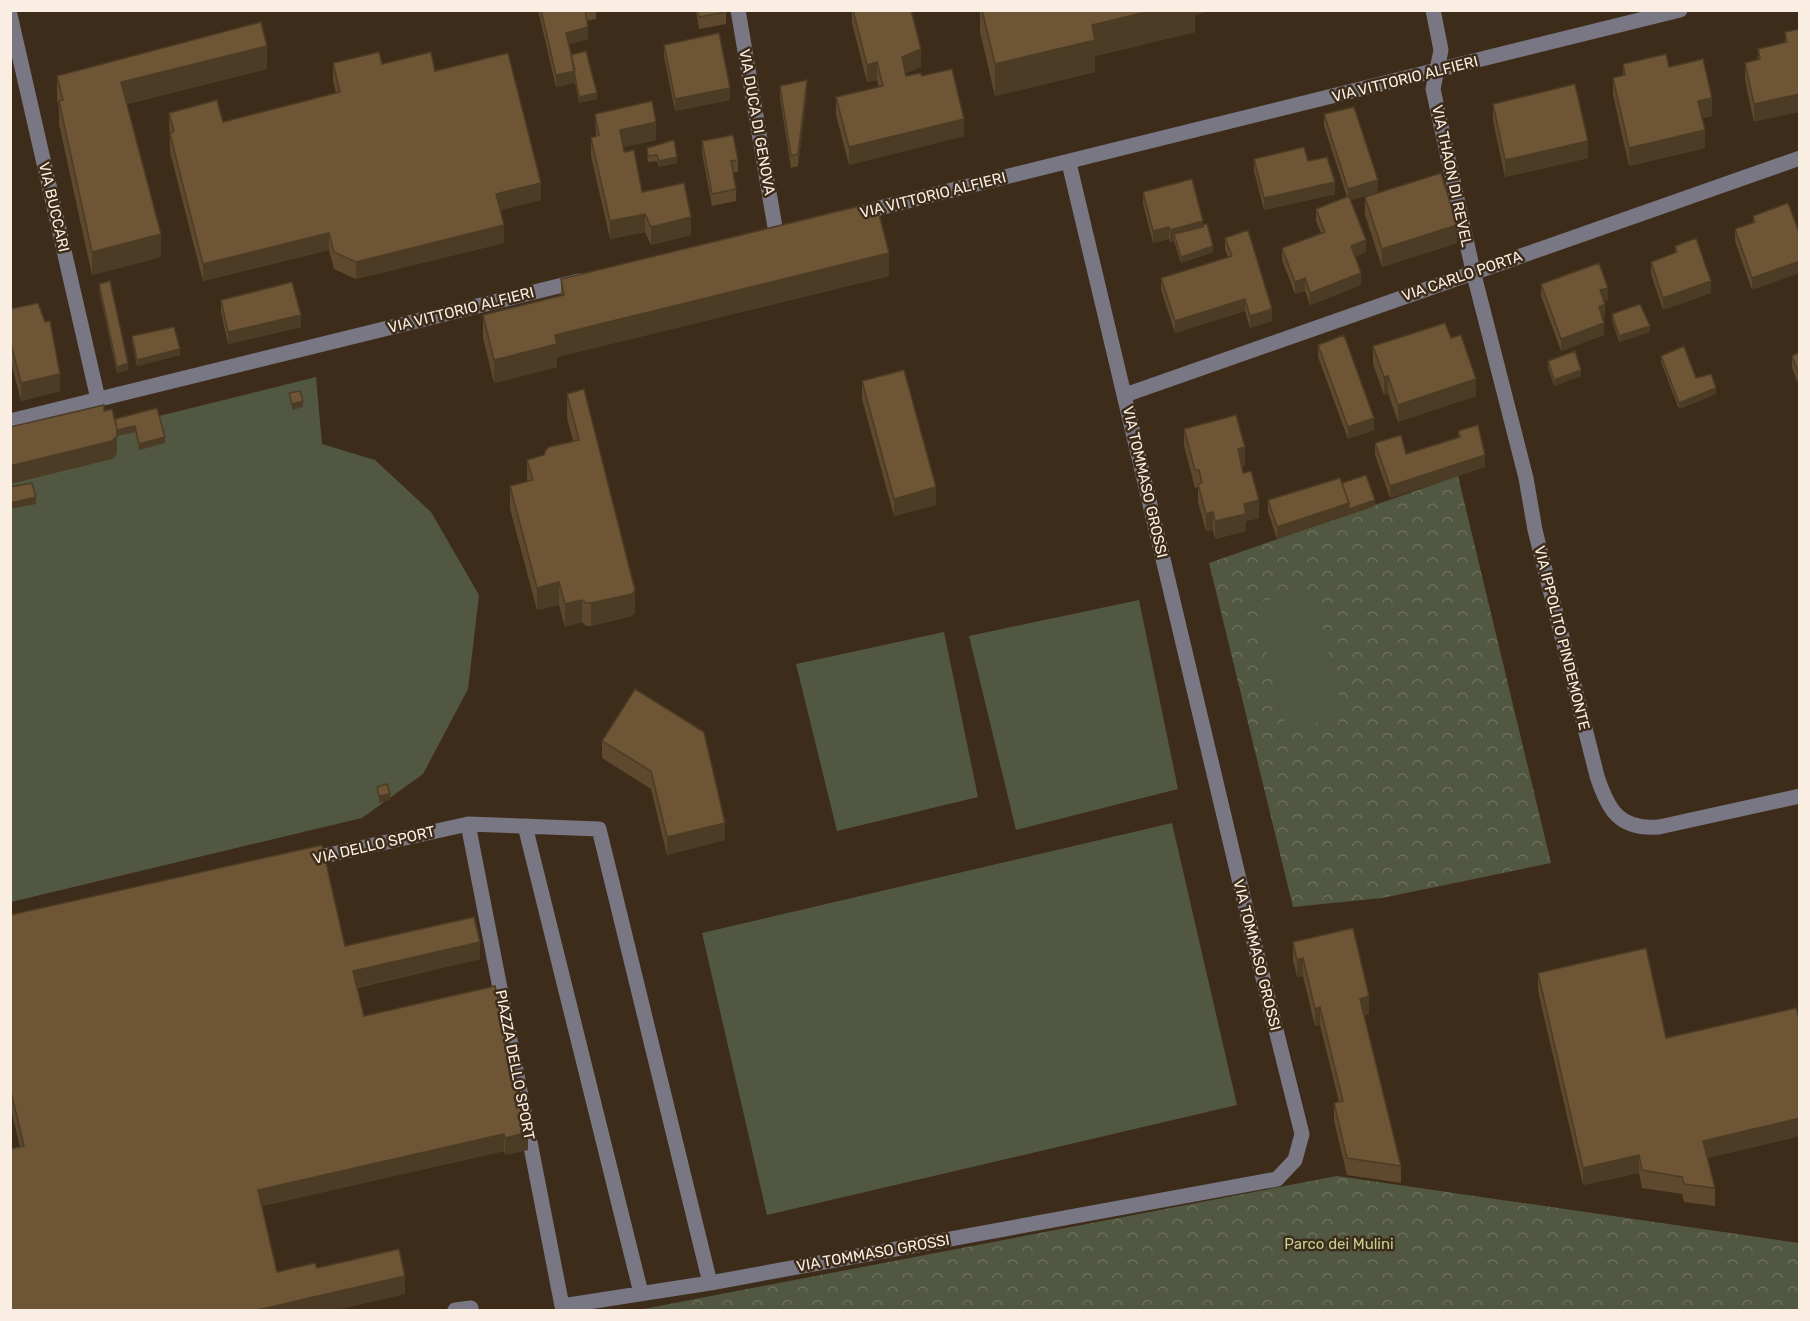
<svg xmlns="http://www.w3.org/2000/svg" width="1810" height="1321" viewBox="0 0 1810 1321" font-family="Rubik,sans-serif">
	<defs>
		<pattern id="park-crowns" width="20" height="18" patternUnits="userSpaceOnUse" patternTransform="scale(1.5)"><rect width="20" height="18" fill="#515741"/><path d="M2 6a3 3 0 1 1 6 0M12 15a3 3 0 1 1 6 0" fill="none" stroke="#6b6f5c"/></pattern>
	</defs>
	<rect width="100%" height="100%" fill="#3e2c1a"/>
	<!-- park -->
	<path fill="url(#park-crowns)" d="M1458,476L1551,863L1382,898L1293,907L1209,563Z
		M1337,1176L1799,1243V1310H638Z"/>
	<!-- garden -->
	<path fill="#515741" d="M316,377L322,444L375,460L431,512L479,595L468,689L423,774L362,818L11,902L10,453Z
		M1313,589L1344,716L1286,730L1255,603Z
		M1139,600L1178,789L1016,830L969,636Z
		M944,632L978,797L837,831L796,664Z
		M1172,823L1237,1105L767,1215L702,933Z"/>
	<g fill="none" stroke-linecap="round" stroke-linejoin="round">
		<!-- minor -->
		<path stroke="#787783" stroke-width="15" d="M738,10L776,233
			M1433,10L1441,50L1433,89L1473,271L1526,478L1535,530L1597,776C1608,810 1619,830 1659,827L1800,796
			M10,15L98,399
			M859,213L1680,10
			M1125,395L1800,158
			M10,421L579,281
			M468,824L562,1306L710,1283L1277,1179L1295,1160L1302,1134L1253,938L1069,163
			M525,826L641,1293
			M306,860L468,824L599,829L710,1283
			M455,1310L471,1308"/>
	</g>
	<!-- wall -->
	<path fill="#5e492e" d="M538,10H596V19L587,21L588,39L569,44L571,55L597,99L579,103L575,83L556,87Z
		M696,10H726V24L699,29Z
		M852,10H911L921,67L906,73V76H922L964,136L849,165L836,115V97L879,87L877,80L867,82L852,23Z
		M980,10H1213L1195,15V32L1095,56V72L995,96L980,32Z
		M1800,29L1754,122L1745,80V63L1758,59V49L1785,43V32Z
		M664,45L730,100L675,111L664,57Z
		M333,63L382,64L435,71L541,200L500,210L504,243L356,279L334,269L329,250L203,281L170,152L169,113L223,122L336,93L333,81Z
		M1623,64L1669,67L1712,116L1702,118L1705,148L1629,166L1613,95V78L1623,75Z
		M267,69L127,104L161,257L92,275L59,124V108L57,99V76Z
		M780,86L807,92L798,166L791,168L780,98Z
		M1493,104L1588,158L1505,177L1493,121Z
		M595,114L656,140L623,147L624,152L642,192L691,235L651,245L645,232L610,239L591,156V138L596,136Z
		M1324,114L1378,192L1351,200L1366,252L1355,257L1361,285L1310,305L1305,291L1295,294L1282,260V248L1321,233L1316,221V209L1347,197L1324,126Z
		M702,141L738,160V172L733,173L736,189V201L712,206L702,153Z
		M647,148L677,163L659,167L657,161L648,162L647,154Z
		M1254,159L1308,161L1335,194L1264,210L1254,171Z
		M1143,192L1203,225L1213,252L1181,263L1174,241L1170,242L1169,239L1153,243L1143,204Z
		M1365,197L1457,243L1382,267L1365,215Z
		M1788,203L1752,290L1735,241V229L1753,223V216Z
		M1225,238L1272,321L1250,328L1245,311L1175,333L1161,290V278L1228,257L1225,250Z
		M1675,246L1711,293L1663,310L1651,274V262L1675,253Z
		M889,276L557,357V367L494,383L483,338V315L561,296V279Z
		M99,284L128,370L117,373L99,290Z
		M1541,284L1608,300L1604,301L1605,316L1602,318L1604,335L1561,351L1541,296Z
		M221,300L301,327L228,344L221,312Z
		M10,309L60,391L21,401L10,358Z
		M1612,314L1650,332L1619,342L1612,320Z
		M132,336L180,355L137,366L132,342Z
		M1451,338L1476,396L1398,422L1388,393L1384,395L1373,364V346Z
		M1318,345L1374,430L1348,439L1318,357Z
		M1800,352V388L1792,368V356Z
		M1661,356L1696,378L1716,394L1679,409L1661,362Z
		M1548,361L1581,376L1554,386L1548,367Z
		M862,381L936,505L894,516L862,399Z
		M567,394L635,613L632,616L591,626H586L582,622L565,627L559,605L537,610L510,509V486L527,482V460L544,455L573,441L567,417Z
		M157,408L165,443L139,450L135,432L117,436V454L112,459L115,419Z
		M1184,429L1245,465L1242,466L1243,473L1259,518L1246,521V531L1215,539L1213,530L1206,531L1198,502V487L1195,488L1184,446Z
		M1458,431L1485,467L1390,498L1375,455V443L1406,454L1458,437Z
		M1342,483L1375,506L1277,539L1268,512V500Z
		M635,689L725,840L667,855L651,789L602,758V741Z
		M10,915L345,946L480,959L357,988L364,1016L528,1150L505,1155L504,1151L262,1206L277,1272L317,1268L405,1294L331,1311H10L20,1147L10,1106Z
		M1293,942L1369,1014L1364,1015L1401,1166V1183L1347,1175L1334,1121V1103L1339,1102L1320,1025L1315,1026L1303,976L1297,977L1293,960Z
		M1538,973L1666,1038L1800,1022V1136L1707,1158L1715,1188V1206L1684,1202L1682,1194L1642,1188L1639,1173L1583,1185L1538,991Z"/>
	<!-- shaded-wall -->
	<path fill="#4c3c25" d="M1154,10H1213L1195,15V32L1095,56V72L995,96V64L1092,25Z
		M588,27V39L566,45V33Z
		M267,46V69L121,105V82Z
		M921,49V67L902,74V57Z
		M877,62V80L867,82V65Z
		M575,71V83L556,87V75Z
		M807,80V92L798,166V154Z
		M730,88V100L675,111V99Z
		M597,93V99L579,103V97Z
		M1800,94V112L1754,122V104Z
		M1712,98V116L1698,119V101Z
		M964,119V136L849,165V147Z
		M656,122V140L620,148V130Z
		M1705,130V148L1629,166V148Z
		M1588,141V158L1505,177V160Z
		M677,157V163L659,167V161Z
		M1378,180V192L1348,201V189Z
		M1335,182V194L1264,210V198Z
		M541,183V200L496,211V194Z
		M645,214V232L610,239V221Z
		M691,217V235L651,245V227Z
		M1203,221V233L1174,234V241L1170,242V230Z
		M504,225V243L356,279V262Z
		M1457,225V243L1382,267V249Z
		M1169,227V239L1153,243V231Z
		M329,233V250L203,281V264Z
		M161,234V257L92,275V252Z
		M1366,240V252L1351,258V246Z
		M1213,246V252L1181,263V257Z
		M889,253V276L557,357V367L494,383V360L555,335Z
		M1800,261V273L1752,290V278Z
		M1361,273V285L1310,305V293Z
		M1305,278V291L1295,294V282Z
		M1711,281V293L1663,310V298Z
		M1608,288V300L1600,302V290Z
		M1245,299V311L1175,333V321Z
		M1605,304V316L1599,319V307Z
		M1272,309V321L1250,328V316Z
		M301,315V327L228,344V332Z
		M1604,323V335L1561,351V339Z
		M1650,326V332L1619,342V336Z
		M180,349V355L137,366V360Z
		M128,363V370L117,373V367Z
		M1581,370V376L1554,386V380Z
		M60,374V391L21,401V383Z
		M1388,376V393L1384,395V377Z
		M1476,379V396L1398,422V405Z
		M1716,388V394L1679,409V403Z
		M303,401V407L292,410V404Z
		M1374,418V430L1348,439V427Z
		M135,426V432L116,436V430Z
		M117,436V454L112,459L10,484V466Z
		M165,437V443L139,450V444Z
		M1245,447V465L1238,466V449Z
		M1485,455V467L1390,498V486Z
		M936,487V505L894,516V499Z
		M36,497V504L10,509V503Z
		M1259,500V518L1246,521V531L1215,539V521L1244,504Z
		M1375,500V506L1349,515V509Z
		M1349,503V515L1277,539V527Z
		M1213,512V530L1206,531V514Z
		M559,582V605L537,610V588Z
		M635,590V613L632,616L591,626V603Z
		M582,600V622L565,627V604Z
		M390,794V800L379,803V796Z
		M725,823V840L667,855V837Z
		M480,942V959L353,988V971Z
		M1303,958V976L1297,977V960Z
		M1369,996V1014L1360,1016V999Z
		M1320,1007V1025L1315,1026V1009Z
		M1800,1118V1136L1703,1159V1141Z
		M528,1132V1150L505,1155V1138Z
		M504,1134V1151L258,1207V1190Z
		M1639,1155V1173L1583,1185V1168Z
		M405,1276V1294L331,1311H253Z"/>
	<!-- building -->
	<path fill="#6d5535" stroke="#4c3c25" stroke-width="1.5" d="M541,10H585L588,27L566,33L575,71L556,75Z
		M698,10H726V12L699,17Z
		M853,10H911L921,49L902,57L906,76L920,73L922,76L952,69L964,119L849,147L836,97L883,86L877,62L867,65Z
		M982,10H1154L1092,25L1095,40L995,64Z
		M261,22L267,46L121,82L161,234L92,252L59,101L63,100L57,76Z
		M1800,29V94L1754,104L1745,63L1760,59L1758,49L1787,42L1785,32Z
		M719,33L730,88L675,99L664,45Z
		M586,51L597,93L579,97L571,55Z
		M379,52L382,64L431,52L435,71L508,53L541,183L496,194L504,225L356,262L334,252L329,233L203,264L170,134L174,131L169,113L217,100L223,122L340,92L333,63Z
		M1666,54L1669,67L1703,59L1712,98L1698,101L1705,130L1629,148L1613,78L1625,75L1623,64Z
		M807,80L798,154L791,156L780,86Z
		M1575,84L1588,141L1505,160L1493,104Z
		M652,101L656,122L620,130L624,152L634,150L642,192L684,183L691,217L651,227L645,214L610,221L591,138L599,135L595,114Z
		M1354,107L1378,180L1348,189L1324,114Z
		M733,135L738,160L731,161L736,189L712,194L702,141Z
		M674,140L677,157L659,161L657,155L648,156L647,148Z
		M1304,147L1308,161L1327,157L1335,182L1264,198L1254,159Z
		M1441,173L1457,225L1382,249L1365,197Z
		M1192,179L1203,221L1170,230L1169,227L1153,231L1143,192Z
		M1349,196L1366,240L1351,246L1361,273L1310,293L1305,278L1295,282L1282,248L1325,232L1316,209Z
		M876,202L889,253L555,335L557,344L494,360L483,315L564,295L561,279Z
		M1788,203L1800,235V261L1752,278L1735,229L1755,222L1753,216Z
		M1207,224L1213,246L1181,257L1174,234L1203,227V225Z
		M1248,230L1272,309L1250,316L1245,299L1175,321L1161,278L1232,256L1225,238Z
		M1696,238L1711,281L1663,298L1651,262L1677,252L1675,246Z
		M1599,263L1608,288L1600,290L1605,304L1599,307L1604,323L1561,339L1541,284Z
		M110,281L128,363L117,367L99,284Z
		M292,282L301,315L228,332L221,300Z
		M38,303L45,322L50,321L60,374L21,383L10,340V309Z
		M1640,304L1650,326L1619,336L1612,314Z
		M1445,323L1451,338L1461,335L1476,379L1398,405L1388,376L1384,377L1373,346Z
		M174,327L180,349L137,360L132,336Z
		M1344,335L1374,418L1348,427L1318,345Z
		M1684,346L1696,378L1711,374L1716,388L1679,403L1661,356Z
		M1575,351L1581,370L1554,380L1548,361Z
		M1800,352V376L1792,356Z
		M904,370L936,487L894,499L862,381Z
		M584,389L635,590L632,594L591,603H586L582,600L565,604L559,582L537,588L510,486L533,480L527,460L544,455L546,450L549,447L579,440L567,394Z
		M300,391L303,401L292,404L289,393Z
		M104,405V411L112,409L117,429V436L112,441L10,466V427Z
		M157,408L165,437L139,444L135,426L117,430L115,419Z
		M1236,415L1245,447L1238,449L1243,473L1251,471L1259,500L1244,504L1246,514L1215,521L1213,512L1206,514L1198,484L1202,483L1199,470H1195L1184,429Z
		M1478,425L1485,455L1390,486L1375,443L1401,435L1406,454L1460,437L1458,431Z
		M1366,475L1375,500L1349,509V503L1342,483Z
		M1340,478L1349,503L1277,527L1268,500Z
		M32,483L36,497L10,503V487Z
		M635,689L704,732L725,823L667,837L651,771L602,741Z
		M387,784L390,794L379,796L377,787Z
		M322,845L345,946L474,917L480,942L353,971L364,1016L495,986L528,1132L505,1138L504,1134L258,1190L277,1272L315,1263L317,1268L399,1249L405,1276L253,1311H10V1149L24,1146L10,1088V915Z
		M1353,928L1369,996L1360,999L1401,1166L1347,1158L1334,1103L1343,1101L1320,1007L1315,1009L1303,958L1297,960L1293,942Z
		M1646,948L1666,1038L1796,1008L1800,1022V1118L1703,1141L1715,1188L1684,1184L1682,1177L1642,1170L1639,1155L1583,1168L1538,973Z"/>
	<g text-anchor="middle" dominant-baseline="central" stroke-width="5" stroke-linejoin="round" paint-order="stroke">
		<!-- street labels -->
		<g font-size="15" fill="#faeee3" stroke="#3e2c1a">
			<text transform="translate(1405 79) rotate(-14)">VIA VITTORIO ALFIERI</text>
			<text transform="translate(757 122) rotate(80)">VIA DUCA DI GENOVA</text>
			<text transform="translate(1452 176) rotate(78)">VIA THAON DI REVEL</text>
			<text transform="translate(933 195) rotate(-14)">VIA VITTORIO ALFIERI</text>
			<text transform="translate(54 207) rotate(77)">VIA BUCCARI</text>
			<text transform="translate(1462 276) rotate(-19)">VIA CARLO PORTA</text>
			<text transform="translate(461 310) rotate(-14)">VIA VITTORIO ALFIERI</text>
			<text transform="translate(1145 482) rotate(77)">VIA TOMMASO GROSSI</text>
			<text transform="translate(1562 638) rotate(76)">VIA IPPOLITO PINDEMONTE</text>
			<text transform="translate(374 845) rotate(-13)">VIA DELLO SPORT</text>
			<text transform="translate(1257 955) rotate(76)">VIA TOMMASO GROSSI</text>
			<text transform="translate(515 1065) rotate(79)">PIAZZA DELLO SPORT</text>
			<text transform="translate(873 1253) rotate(-10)">VIA TOMMASO GROSSI</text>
		</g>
		<!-- park labels -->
		<g font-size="15" fill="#c1d291" stroke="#3e2c1a">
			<text x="1339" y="1244">Parco dei Mulini</text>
		</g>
	</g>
	<!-- border -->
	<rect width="1810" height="1321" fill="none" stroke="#faeee3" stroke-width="24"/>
</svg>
